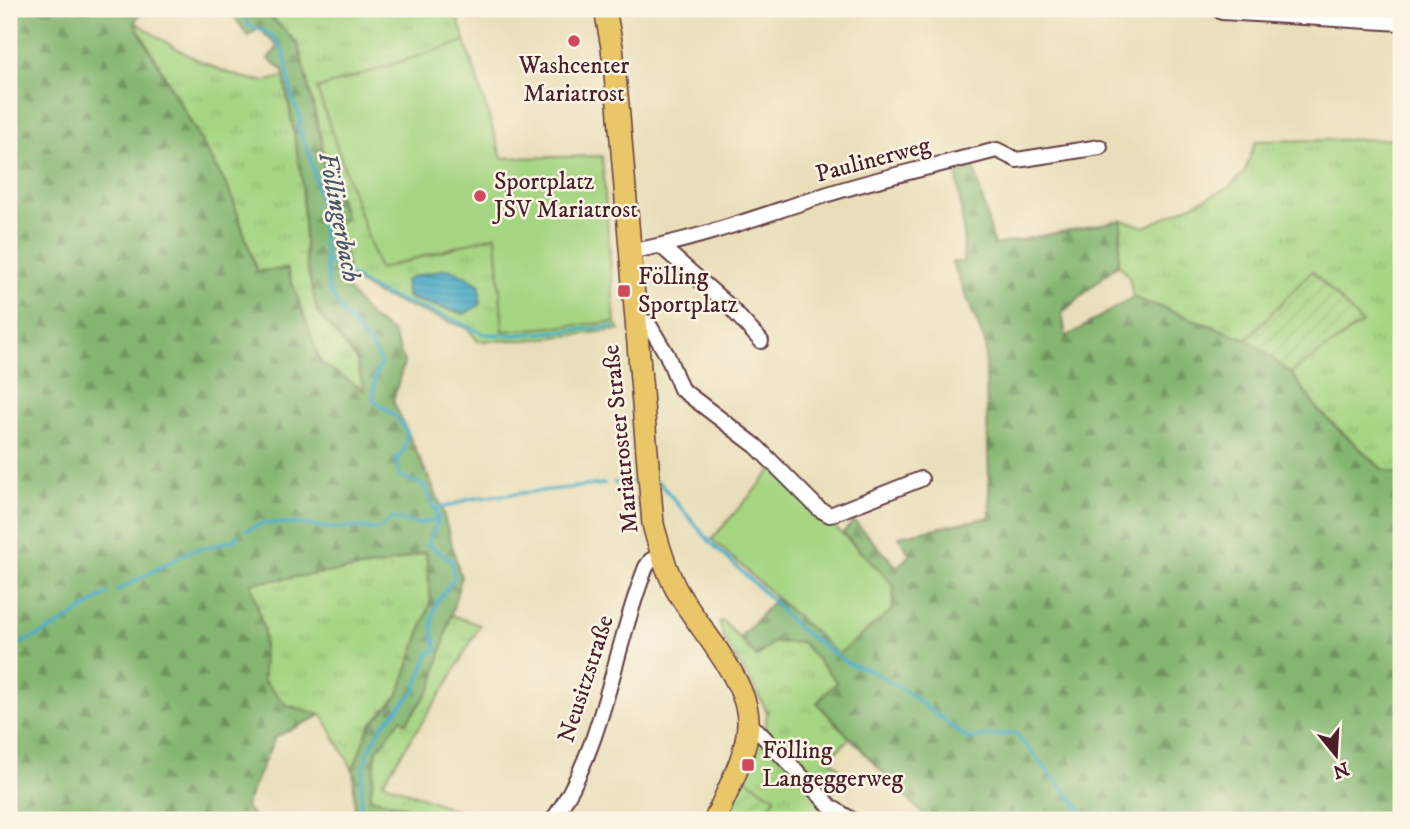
<svg xmlns="http://www.w3.org/2000/svg" width="1410" height="829" viewBox="0 0 1410 829" font-family="'IM FELL DW Pica',serif">
	<defs>
		<pattern id="grass-tufts" width="24" height="20" patternUnits="userSpaceOnUse" patternTransform="scale(1.75)"><rect width="24" height="20" fill="#a6d583"/><path d="M3 7l-1-3M5 7V3M7 7l1-3M15 17l-1-3M17 17v-4M19 17l1-3" fill="none" stroke="#90b671"/></pattern>
		<pattern id="forest-firs" width="22" height="20" patternUnits="userSpaceOnUse" patternTransform="scale(1.75)"><rect width="22" height="20" fill="#84b671"/><path d="M5 1l3.5 6h-7zM16 11l3.5 6h-7z" fill="#6e935d"/></pattern>
		<pattern id="garden-furrows" width="10" height="10" patternUnits="userSpaceOnUse" patternTransform="scale(1.75)"><rect width="10" height="10" fill="#a6d583"/><path d="M-1 1l2-2M0 10L10 0M9 11l2-2" fill="none" stroke="#90b671"/></pattern>
		<pattern id="water-rules" width="6" height="5" patternUnits="userSpaceOnUse" patternTransform="scale(1.75)"><rect width="6" height="5" fill="#47abc6"/><path d="M0 2.5h6" fill="none" stroke="#3d8ba1"/></pattern>
	</defs>
	<rect width="100%" height="100%" fill="#fcf5e5"/>
	<filter id="ink" filterUnits="userSpaceOnUse"><feTurbulence type="fractalNoise" baseFrequency=".0143" numOctaves="2"/><feDisplacementMap in="SourceGraphic" scale="14" xChannelSelector="R" yChannelSelector="G"/><feConvolveMatrix kernelMatrix="1 2 1 2 8 2 1 2 1" color-interpolation-filters="sRGB"/></filter>
	<filter id="wash" filterUnits="userSpaceOnUse"><feTurbulence type="fractalNoise" baseFrequency=".00686" numOctaves="4" result="noise"/><feDisplacementMap in="SourceGraphic" scale="28" xChannelSelector="R" yChannelSelector="G"/><feGaussianBlur stdDeviation="1.57" result="paint"/><feColorMatrix in="noise" values="0 0 0 0 0 0 0 0 0 0 0 0 0 0 0 0 0 1.4 0 .05"/><feComposite in="paint" operator="in"/></filter>
	<g filter="url(#wash)">
		<rect width="100%" height="100%" fill="#e9deb9"/>
		<!-- grass -->
		<path fill="url(#grass-tufts)" stroke="#787a57" stroke-width="2" fill-rule="evenodd" d="M263,9H488L457,17L465,41L317,89L379,269L496,235L503,331L615,322L620,330L527,340L478,341L468,329L376,294L344,273L347,266L337,224L339,197L325,184L322,143L298,44ZM446,269L463,314L408,298L405,290L412,277Z
			M134,21C169,45 219,77 263,81C269,81 278,78 284,77L302,180L306,261L317,311L356,359L364,391L321,363L287,269L257,271L230,192Z
			M1401,139V475L1382,469L1318,410L1291,373L1362,323L1312,271L1247,339L1133,297L1129,277L1118,264L1122,220L1145,227L1228,188L1244,173L1256,141Z
			M426,552L431,601L398,696L370,725L353,770L322,715L286,705L263,680L264,630L251,583L382,565Z
			M451,615L480,625L449,681L383,782L465,814L473,820H444L432,813L370,798L377,750L401,718L406,722L432,687Z
			M723,621L757,657L772,643L802,642L837,682L817,703L850,738L830,758L846,776L821,803L842,820H764L774,797L743,777L752,745L765,727L767,712L754,687L724,639L719,622Z"/>
		<!-- forest -->
		<path fill="url(#forest-firs)" stroke="#676a4e" stroke-width="2" d="M9,9H144L134,22L230,192L257,271L287,269L321,363L364,390L356,359L317,311L306,261L302,180L283,70L268,59L278,47L259,28L248,36L229,9H263L298,44L322,143L325,184L339,197L345,218L337,224L348,267L340,280L371,318L393,333L404,362L393,401L441,505L461,578L432,687L406,723L401,719L377,750L370,798L432,813L444,820H368L355,817L353,770L370,725L398,696L431,601L426,552L382,565L251,583L264,630L263,680L286,705L322,715L275,737L245,806L256,820H9Z
			M974,167L994,245L1122,220L1118,264L1062,313L1066,337L1133,297L1252,341L1291,373L1318,410L1382,469L1401,475V820H958L953,814L942,820H928L817,703L837,682L802,642L772,643L757,657L740,638L776,598L839,653L892,610L894,586L843,533L854,521L897,567L910,555L899,536L990,517L985,342L952,262H963L964,237L957,175Z"/>
		<!-- garden -->
		<path fill="url(#garden-furrows)" stroke="#787a57" stroke-width="2" d="M1312,271L1362,323L1291,373L1247,339Z
			M743,777L775,797L764,820H739L727,813Z"/>
		<!-- pitch -->
		<path fill="#a6d583" stroke="#787a57" stroke-width="2" d="M465,41L502,158L602,156L615,322L503,331L496,235L379,269L317,89Z
			M774,468C814,508 855,545 894,586L892,610L838,654L712,539Z"/>
		<!-- water -->
		<path fill="url(#water-rules)" stroke="#486578" stroke-width="2" d="M446,269L456,271L480,285V305L464,314L408,298L405,281L412,277Z"/>
		<g fill="none" stroke-linecap="round" stroke-linejoin="round">
			<!-- stream -->
			<path stroke="#47abc6" stroke-width="3.5" d="M245,9L248,26C290,34 285,64 292,97C294,104 298,111 301,118L298,128L311,157L320,204L329,290L342,312L374,350L381,363L375,378L373,400L395,416L407,431L405,448L396,460L400,476L425,486L439,519L427,544L452,561L454,579L437,602L432,619L434,639L437,650L429,653L415,691L383,725L368,752L362,779L360,820
				M325,260L359,280
				M362,283L384,295L456,321L484,334L515,335L614,327
				M659,482L711,543L771,599L795,626L849,664L870,670L907,692L968,739L1015,733L1090,820
				M614,483L631,482
				M436,508L450,506L469,499L604,484
				M246,530L264,523L299,524L338,529L350,527L378,530L393,518L418,524L439,519
				M117,591L188,552L234,540L238,535
				M9,647C45,636 77,614 108,593
				M360,815L382,820
				M401,820H413"/>
		</g>
	</g>
	<g filter="url(#ink)">
		<g fill="none" stroke-linecap="round" stroke-linejoin="round">
			<!-- street casing -->
			<g stroke="#623c40" stroke-width="18">
				<path id="street" d="M1218,9L1222,12L1401,23
					M661,246L728,305L761,341
					M628,252C697,240 760,216 825,195C881,177 940,165 997,150L1017,160L1100,147
					M634,317L648,323L667,355L681,389L756,446L819,509L830,515L921,479
					M748,725L757,730L831,807L852,820
					M553,820C605,745 613,650 646,567L651,560L661,555"/>
			</g>
			<!-- primary casing -->
			<g stroke="#623c40" stroke-width="24">
				<path id="primary" d="M605,9L612,47L618,104L653,524C659,547 665,568 676,589C697,627 750,681 748,724C747,757 727,790 715,820"/>
			</g>
			<!-- street -->
			<use href="#street" stroke="#fff" stroke-width="14"/>
			<!-- primary -->
			<use href="#primary" stroke="#e9c769" stroke-width="21"/>
		</g>
	</g>
	<!-- markers -->
	<g fill="#d1495b" stroke="#fcf5e5" stroke-width="2.5">
		<circle cx="574" cy="41" r="7"/>
		<circle cx="480" cy="196" r="7"/>
		<rect x="617" y="284" width="14" height="14" rx="3.5"/>
		<rect x="741" y="758" width="14" height="14" rx="3.5"/>
	</g>
	<g text-anchor="middle" dominant-baseline="central" stroke-width="5" stroke-linejoin="round" paint-order="stroke">
		<!-- poi labels -->
		<g font-size="24" fill="#4a1f2b" stroke="#fcf5e5" text-anchor="start">
			<text x="574" y="66" text-anchor="middle">Washcenter<tspan x="574" dy="28">Mariatrost</tspan></text>
			<text x="494" y="182">Sportplatz<tspan x="494" dy="28">JSV Mariatrost</tspan></text>
			<text x="638" y="277">Fölling<tspan x="638" dy="28">Sportplatz</tspan></text>
			<text x="762" y="751">Fölling<tspan x="762" dy="28">Langeggerweg</tspan></text>
		</g>
		<!-- street labels -->
		<g font-size="24" fill="#4a1f2b" stroke="#fcf5e5">
			<text transform="translate(873 160) rotate(-15)">Paulinerweg</text>
			<text transform="translate(621 439) rotate(-96)">Mariatroster Straße</text>
			<text transform="translate(586 679) rotate(-72)">Neusitzstraße</text>
		</g>
		<!-- water labels -->
		<g font-size="26" font-style="italic" fill="#495769" stroke="#fcf5e5">
			<text transform="translate(339 217) rotate(79)">Föllingerbach</text>
		</g>
	</g>
	<!-- margin -->
	<rect width="1410" height="829" fill="none" stroke="#fcf5e5" stroke-width="35"/>
	<!-- north arrow -->
	<g transform="translate(1336 755) rotate(162)" stroke="#fcf5e5" stroke-width="5" paint-order="stroke">
	<path d="M0-5L12 26L0 18L-12 26Z" fill="#4a1f2b"/>
	<text y="-10" font-size="19" font-weight="bold" text-anchor="middle" fill="#4a1f2b">N</text>
	</g>
</svg>
